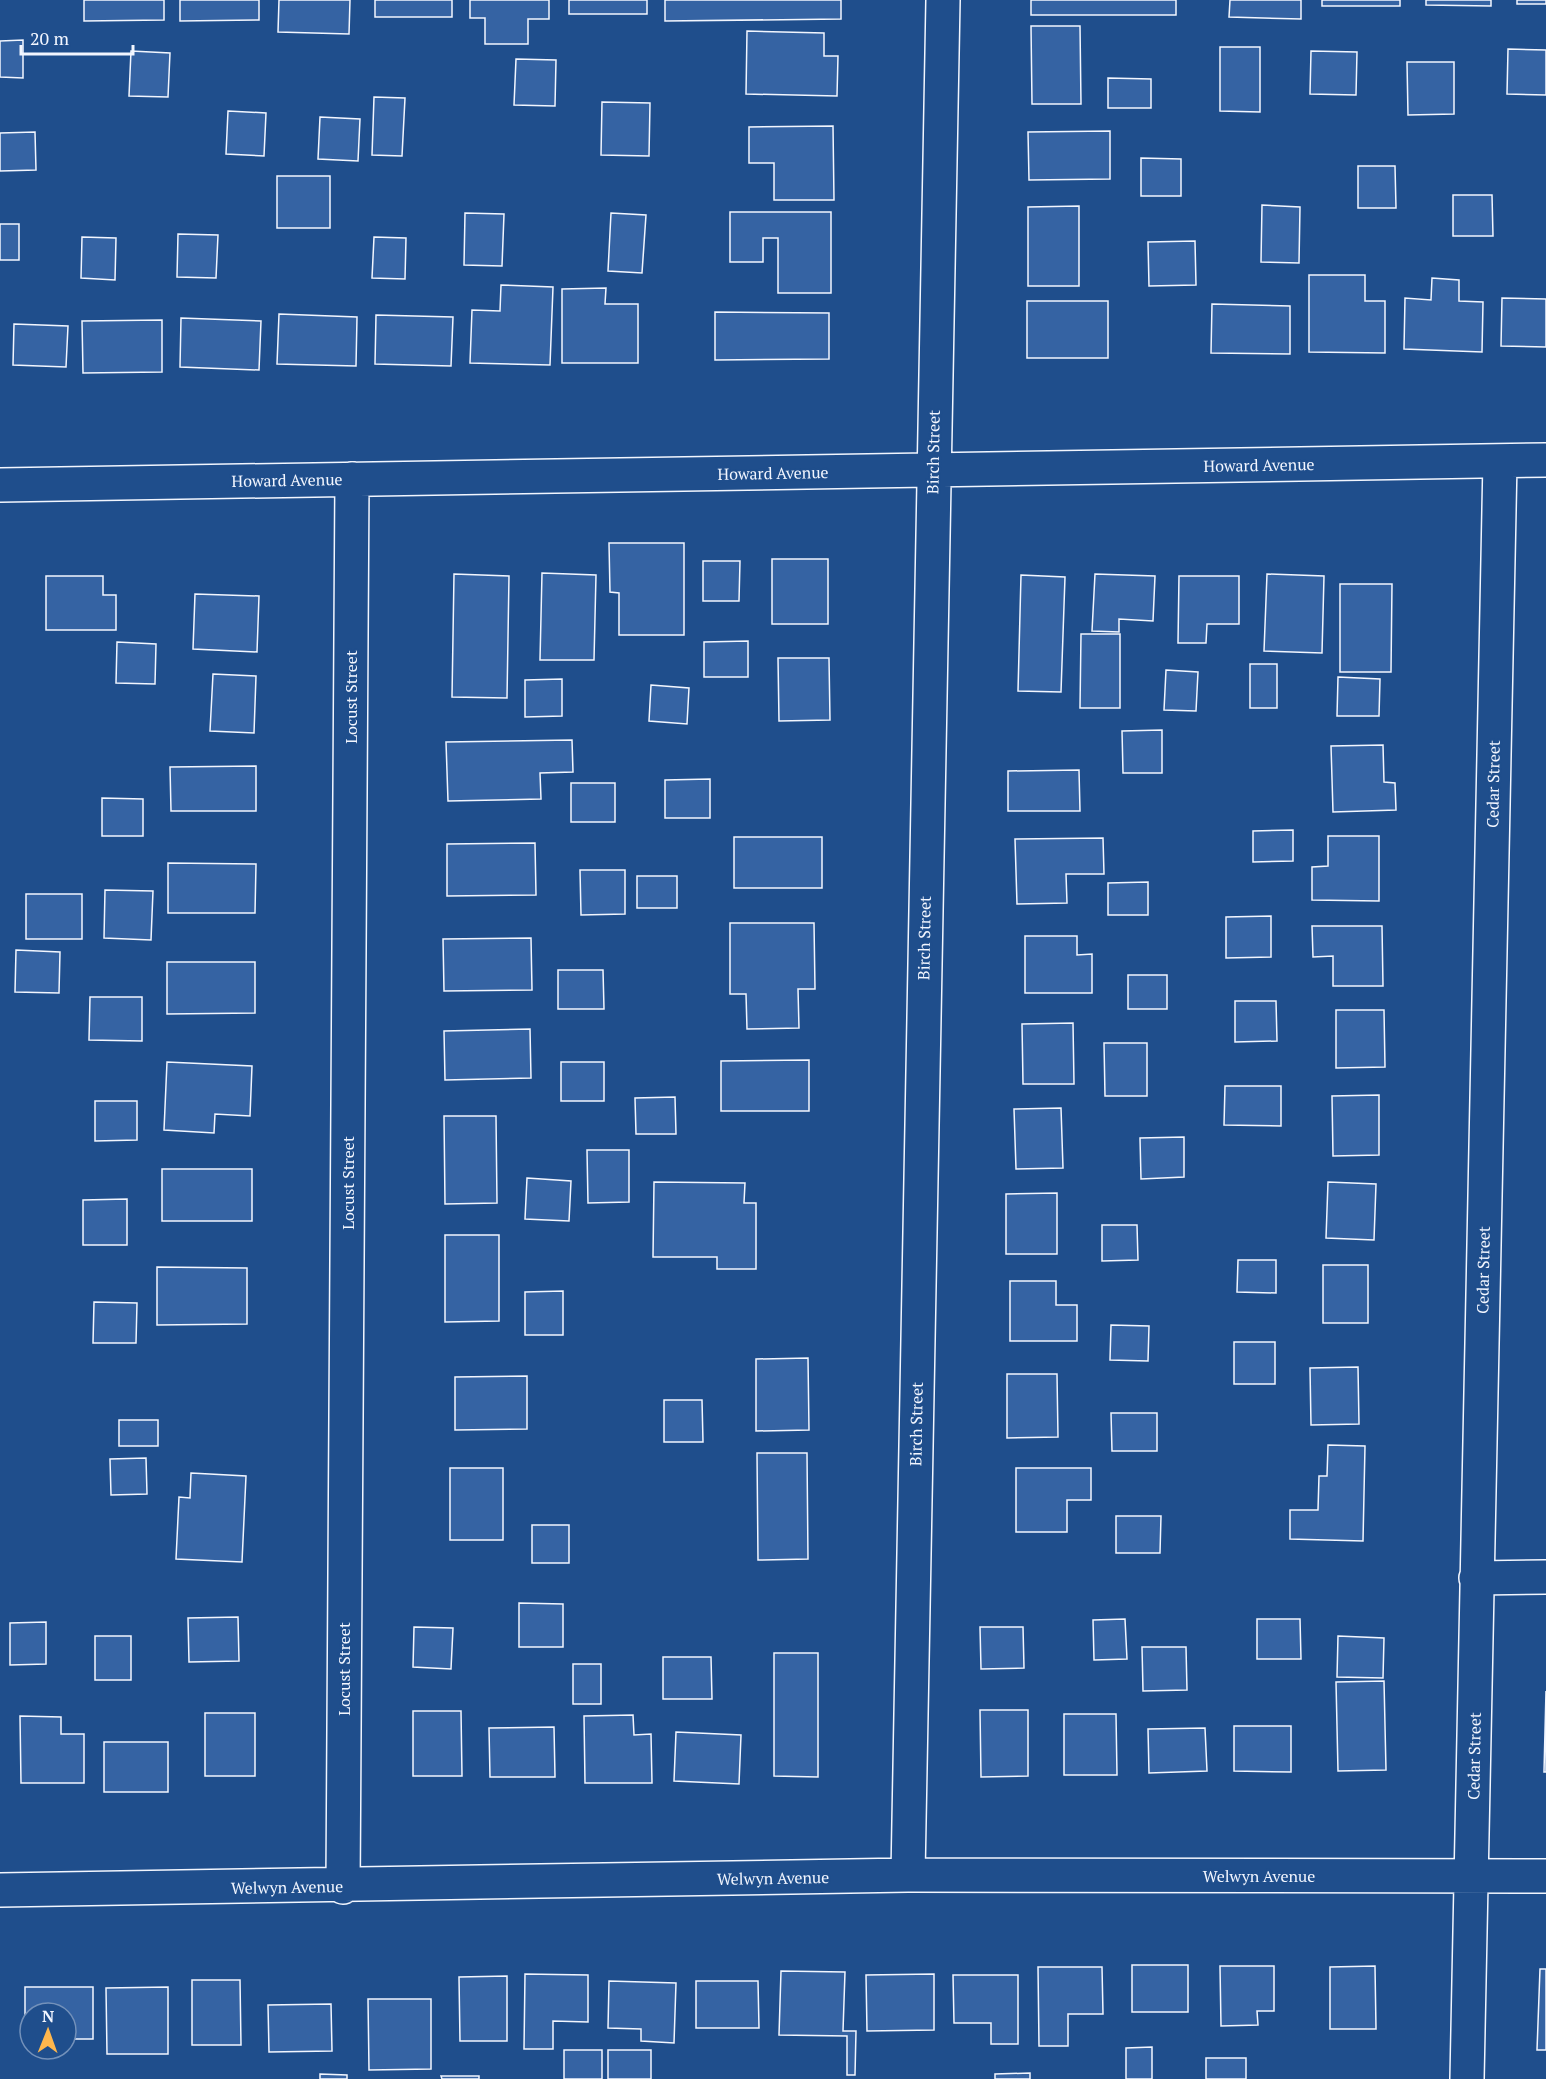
<svg xmlns="http://www.w3.org/2000/svg" width="1546" height="2079" viewBox="0 0 1546 2079" font-family="'PT Serif',serif">
	<rect width="100%" height="100%" fill="#1f4e8c"/>
	<!-- building -->
	<path fill="#3563a3" stroke="#f2f6ff" stroke-width="1.5" d="M84,0H164V20L84,21Z
		M180,0H259V20L180,21Z
		M279,0H350L349,34L278,32Z
		M375,0H452V17H375Z
		M470,0H549V19H528V44H485V18H470Z
		M569,0H647V14H569Z
		M665,0H841V19L665,21Z
		M1031,0H1176V15H1031Z
		M1230,0H1301V19L1229,17Z
		M1322,0H1400V6H1322Z
		M1426,0H1491V6L1426,5Z
		M1517,0H1546V4H1517Z
		M1031,26H1080L1081,104H1032Z
		M747,31L824,33V56H838L837,96L746,94Z
		M23,40V78L0,77V41Z
		M1220,47H1260V112L1220,111Z
		M1508,49L1546,50V95L1507,94Z
		M131,51L170,53L168,97L129,96Z
		M1311,51L1357,52L1356,95L1310,94Z
		M516,59L556,60L555,106L514,105Z
		M1407,62H1454V114L1408,115Z
		M1108,78L1151,79V108H1108Z
		M374,97L405,98L402,156L372,155Z
		M602,102L650,103L649,156L601,155Z
		M228,111L266,113L264,156L226,154Z
		M320,117L360,119L358,161L318,159Z
		M833,126L834,200H774V163H749V127Z
		M1110,131V179L1029,180L1028,132Z
		M35,132L36,170L0,171V133Z
		M1141,158L1181,159V196H1141Z
		M1358,166H1395L1396,208H1358Z
		M277,176H330V228H277Z
		M1453,195H1492L1493,236H1453Z
		M1262,205L1300,207L1299,263L1261,262Z
		M1079,206V286H1028V207Z
		M730,212H831V293H778V238H763V262H730Z
		M465,213L504,214L502,266L464,265Z
		M611,213L646,215L642,273L608,271Z
		M0,224H19V260H0Z
		M178,234L218,235L216,278L177,277Z
		M82,237L116,238L115,280L81,278Z
		M374,237L406,238L405,279L372,278Z
		M1195,241L1196,285L1149,286L1148,242Z
		M1309,275H1365V301H1385V353L1309,352Z
		M1432,278L1459,280V301L1483,302L1482,352L1404,349L1405,298L1431,300Z
		M501,285L553,287L550,365L470,363L472,310L500,311Z
		M606,288L605,304H638V363H562V289Z
		M1502,298L1546,299V347L1501,346Z
		M1027,301H1108V358H1027Z
		M1212,304L1290,306V354L1211,353Z
		M715,312L829,313V359L715,360Z
		M279,314L357,317L356,366L277,364Z
		M376,315L453,317L451,366L375,364Z
		M181,318L261,321L259,370L180,367Z
		M162,320V372L83,373L82,321Z
		M14,324L68,326L66,367L13,365Z
		M609,543H684V635H619V593L610,592Z
		M772,559H828V624H772Z
		M703,561H740L739,601H703Z
		M542,573L596,575L594,660H540Z
		M454,574L509,576L507,698L452,697Z
		M1095,574L1155,576L1153,621L1119,619V632L1092,631Z
		M1267,574L1324,576L1322,653L1264,651Z
		M1021,575L1065,577L1061,692L1018,691Z
		M46,576H103V595H116V630H46Z
		M1179,576H1239V624H1207L1206,643H1178Z
		M1340,584H1392L1391,672H1340Z
		M195,594L259,596L257,652L193,649Z
		M1081,634H1120V708H1080Z
		M748,641V677H704V642Z
		M117,642L156,644L155,684L116,683Z
		M778,658H829L830,720L779,721Z
		M1250,664H1277V708H1250Z
		M1166,670L1198,672L1196,711L1164,710Z
		M213,674L256,676L254,733L210,731Z
		M1338,677L1380,679L1379,716H1337Z
		M562,679V716L525,717V680Z
		M651,685L689,688L687,724L649,721Z
		M1162,730V773H1123L1122,731Z
		M572,740L573,772L540,773L541,799L448,801L446,742Z
		M1383,745L1384,782L1395,783L1396,810L1333,812L1331,746Z
		M256,766V811H171L170,767Z
		M1079,770L1080,811H1008V771Z
		M710,779V818H665V780Z
		M571,783H615V822H571Z
		M102,798L143,799V836H102Z
		M1293,830V861L1253,862V831Z
		M1328,836H1379V901L1312,900V867L1328,866Z
		M734,837H822V888H734Z
		M1103,838L1104,874H1066L1067,903L1017,904L1015,839Z
		M535,843L536,895L447,896V844Z
		M168,863L256,864L255,913H168Z
		M580,870H625V914L581,915Z
		M637,876H677V908H637Z
		M1148,882V915H1108V883Z
		M105,890L153,891L151,940L104,938Z
		M26,894H82V939H26Z
		M1271,916V957L1226,958V917Z
		M730,923H814L815,989H798L799,1028L747,1029L746,994H730Z
		M1312,926H1382L1383,986H1333V956L1313,957Z
		M1025,936H1077V955L1092,954V993H1025Z
		M531,938L532,990L444,991L443,939Z
		M16,950L60,952L59,993L15,992Z
		M167,962H255V1013L167,1014Z
		M558,970H603L604,1009H558Z
		M1128,975H1167V1009H1128Z
		M90,997H142V1041L89,1040Z
		M1235,1001H1276L1277,1041L1235,1042Z
		M1336,1010H1384L1385,1067L1336,1068Z
		M1073,1023L1074,1084H1023L1022,1024Z
		M530,1029L531,1078L445,1080L444,1031Z
		M1104,1043H1147V1096H1105Z
		M809,1060V1111H721V1061Z
		M167,1062L252,1066L250,1116L215,1114L214,1133L164,1130Z
		M561,1062H604V1101H561Z
		M1225,1086H1281V1126L1224,1125Z
		M1379,1095V1155L1333,1156L1332,1096Z
		M675,1097L676,1134H636L635,1098Z
		M95,1101H137V1140L95,1141Z
		M1061,1108L1063,1168L1016,1169L1014,1109Z
		M444,1116H496L497,1203L445,1204Z
		M1184,1137V1177L1141,1179L1140,1138Z
		M587,1150H629V1202L588,1203Z
		M162,1169H252V1221H162Z
		M527,1178L571,1181L569,1221L525,1219Z
		M654,1182L745,1183L744,1203H756V1269H717V1257H653Z
		M1328,1182L1376,1184L1374,1240L1326,1238Z
		M1057,1193V1254H1006V1194Z
		M127,1199V1245H83V1200Z
		M1102,1225H1137L1138,1260L1102,1261Z
		M445,1235H499V1321L445,1322Z
		M1238,1260H1276V1293L1237,1292Z
		M1323,1265H1368V1323H1323Z
		M157,1267L247,1268V1324L157,1325Z
		M1010,1281H1056V1305H1077V1341H1010Z
		M563,1291V1335H525V1292Z
		M94,1302L137,1303L136,1343H93Z
		M1111,1325L1149,1326L1148,1361L1110,1360Z
		M1234,1342H1275V1384H1234Z
		M808,1358L809,1430L756,1431V1359Z
		M1358,1367L1359,1424L1311,1425L1310,1368Z
		M1007,1374H1057L1058,1437L1007,1438Z
		M527,1376V1429L455,1430V1377Z
		M664,1400H702L703,1442H664Z
		M1111,1413H1157V1451H1112Z
		M119,1420H158V1446H119Z
		M1328,1445L1365,1446L1363,1541L1290,1539V1510H1318L1319,1476H1327Z
		M757,1453H807L808,1559L758,1560Z
		M146,1458L147,1494L111,1495L110,1459Z
		M450,1468H503V1540H450Z
		M1016,1468H1091V1500H1067V1532H1016Z
		M191,1473L246,1476L242,1562L176,1559L179,1497L190,1498Z
		M1116,1516H1161L1160,1553H1116Z
		M532,1525H569V1563H532Z
		M519,1603L563,1604V1647H519Z
		M238,1617L239,1661L189,1662L188,1618Z
		M1125,1619L1127,1659L1094,1660L1093,1620Z
		M1257,1619H1300L1301,1659H1257Z
		M46,1622V1664L10,1665V1623Z
		M414,1627L453,1628L451,1669L413,1667Z
		M980,1627H1023L1024,1668L981,1669Z
		M95,1636H131V1680H95Z
		M1338,1636L1384,1638L1383,1678L1337,1677Z
		M1142,1647H1186L1187,1690L1143,1691Z
		M774,1653H818V1777L774,1776Z
		M663,1657H711L712,1699H663Z
		M573,1664H601V1704H573Z
		M1384,1681L1386,1770L1338,1771L1336,1682Z
		M1546,1691V1772H1544Z
		M980,1710H1028V1776L981,1777Z
		M413,1711H461L462,1776H413Z
		M205,1713H255V1776H205Z
		M1064,1714H1116L1117,1775H1064Z
		M633,1715L634,1735L651,1734L652,1783H585L584,1716Z
		M20,1716L61,1717V1734H84V1783H21Z
		M1234,1726H1291V1772L1234,1771Z
		M554,1727L555,1777H490L489,1728Z
		M1205,1728L1207,1771L1149,1773L1148,1729Z
		M676,1732L741,1735L739,1784L674,1781Z
		M104,1742H168V1792H104Z
		M1132,1965H1188V2012H1132Z
		M1220,1966H1274V2011H1257L1258,2025L1221,2026Z
		M1375,1966L1376,2029H1330V1967Z
		M1038,1967H1102L1103,2014H1068V2046H1039Z
		M1540,1969H1546V2050H1537Z
		M781,1971L845,1972L843,2031H856L855,2075H847V2036L779,2035Z
		M525,1974L588,1975V2022L553,2021V2049H524Z
		M934,1974V2030L867,2031L866,1975Z
		M953,1975H1018V2044H991V2023H954Z
		M507,1976V2041H460L459,1977Z
		M192,1980H240L241,2045H192Z
		M609,1981L676,1983L674,2043L641,2041V2029L608,2028Z
		M696,1981H758L759,2028H696Z
		M25,1987H93V2039H66V2013H30V2039H25Z
		M168,1987V2054H107L106,1988Z
		M368,1999H431V2069L369,2070Z
		M331,2004L332,2051L269,2052L268,2005Z
		M1152,2047V2079H1126V2048Z
		M564,2050H602V2079H564Z
		M608,2050H651V2079H608Z
		M1206,2058H1246V2079H1206Z
		M1030,2073V2079H995V2074Z
		M320,2074L347,2075V2079H320Z
		M441,2076H479V2079H442Z"/>
	<g fill="none" stroke-linecap="round" stroke-linejoin="round">
		<!-- minor casing -->
		<g stroke="#f2f6ff" stroke-width="36">
			<path id="minor" d="M0,485L1546,460
				M1476,1578L1546,1577
				M908,1875L943,0
				M343,1887L352,479
				M0,1890L908,1875L1546,1876
				M1467,2079L1500,461"/>
		</g>
		<!-- minor -->
		<use href="#minor" stroke="#1f4e8c" stroke-width="33"/>
	</g>
	<g text-anchor="middle" dominant-baseline="central" stroke-width="4.5" stroke-linejoin="round" paint-order="stroke">
		<!-- street labels -->
		<g font-size="16" fill="#f2f6ff" stroke="#1f4e8c">
			<text transform="translate(933 452) rotate(-89)">Birch Street</text>
			<text transform="translate(1259 465) rotate(-1)">Howard Avenue</text>
			<text transform="translate(773 473) rotate(-1)">Howard Avenue</text>
			<text transform="translate(287 480) rotate(-1)">Howard Avenue</text>
			<text transform="translate(351 697) rotate(-90)">Locust Street</text>
			<text transform="translate(1493 784) rotate(-89)">Cedar Street</text>
			<text transform="translate(924 938) rotate(-89)">Birch Street</text>
			<text transform="translate(348 1183) rotate(-90)">Locust Street</text>
			<text transform="translate(1483 1270) rotate(-89)">Cedar Street</text>
			<text transform="translate(916 1424) rotate(-89)">Birch Street</text>
			<text transform="translate(344 1669) rotate(-90)">Locust Street</text>
			<text transform="translate(1474 1756) rotate(-89)">Cedar Street</text>
			<text x="1259" y="1876">Welwyn Avenue</text>
			<text transform="translate(773 1878) rotate(-1)">Welwyn Avenue</text>
			<text transform="translate(287 1887) rotate(-1)">Welwyn Avenue</text>
		</g>
	</g>
	<!-- north arrow -->
	<g transform="translate(48 2031) rotate(1)"><circle r="28" fill="#1f4e8c" stroke="#7391ba" stroke-width="1.5"/>
	<path d="M0-4.5L10 22L0 15L-10 22Z" fill="#ffb74d"/>
	<text y="-9" font-size="16" font-weight="bold" text-anchor="middle" fill="#f2f6ff">N</text>
	</g>
	<!-- scale -->
	<path d="M21 45v9h112v-9" fill="none" stroke="#f2f6ff" stroke-width="3"/>
	<text x="30" y="45" font-size="18" fill="#f2f6ff" stroke="#1f4e8c" stroke-width="4.5" paint-order="stroke">20 m</text>
</svg>
